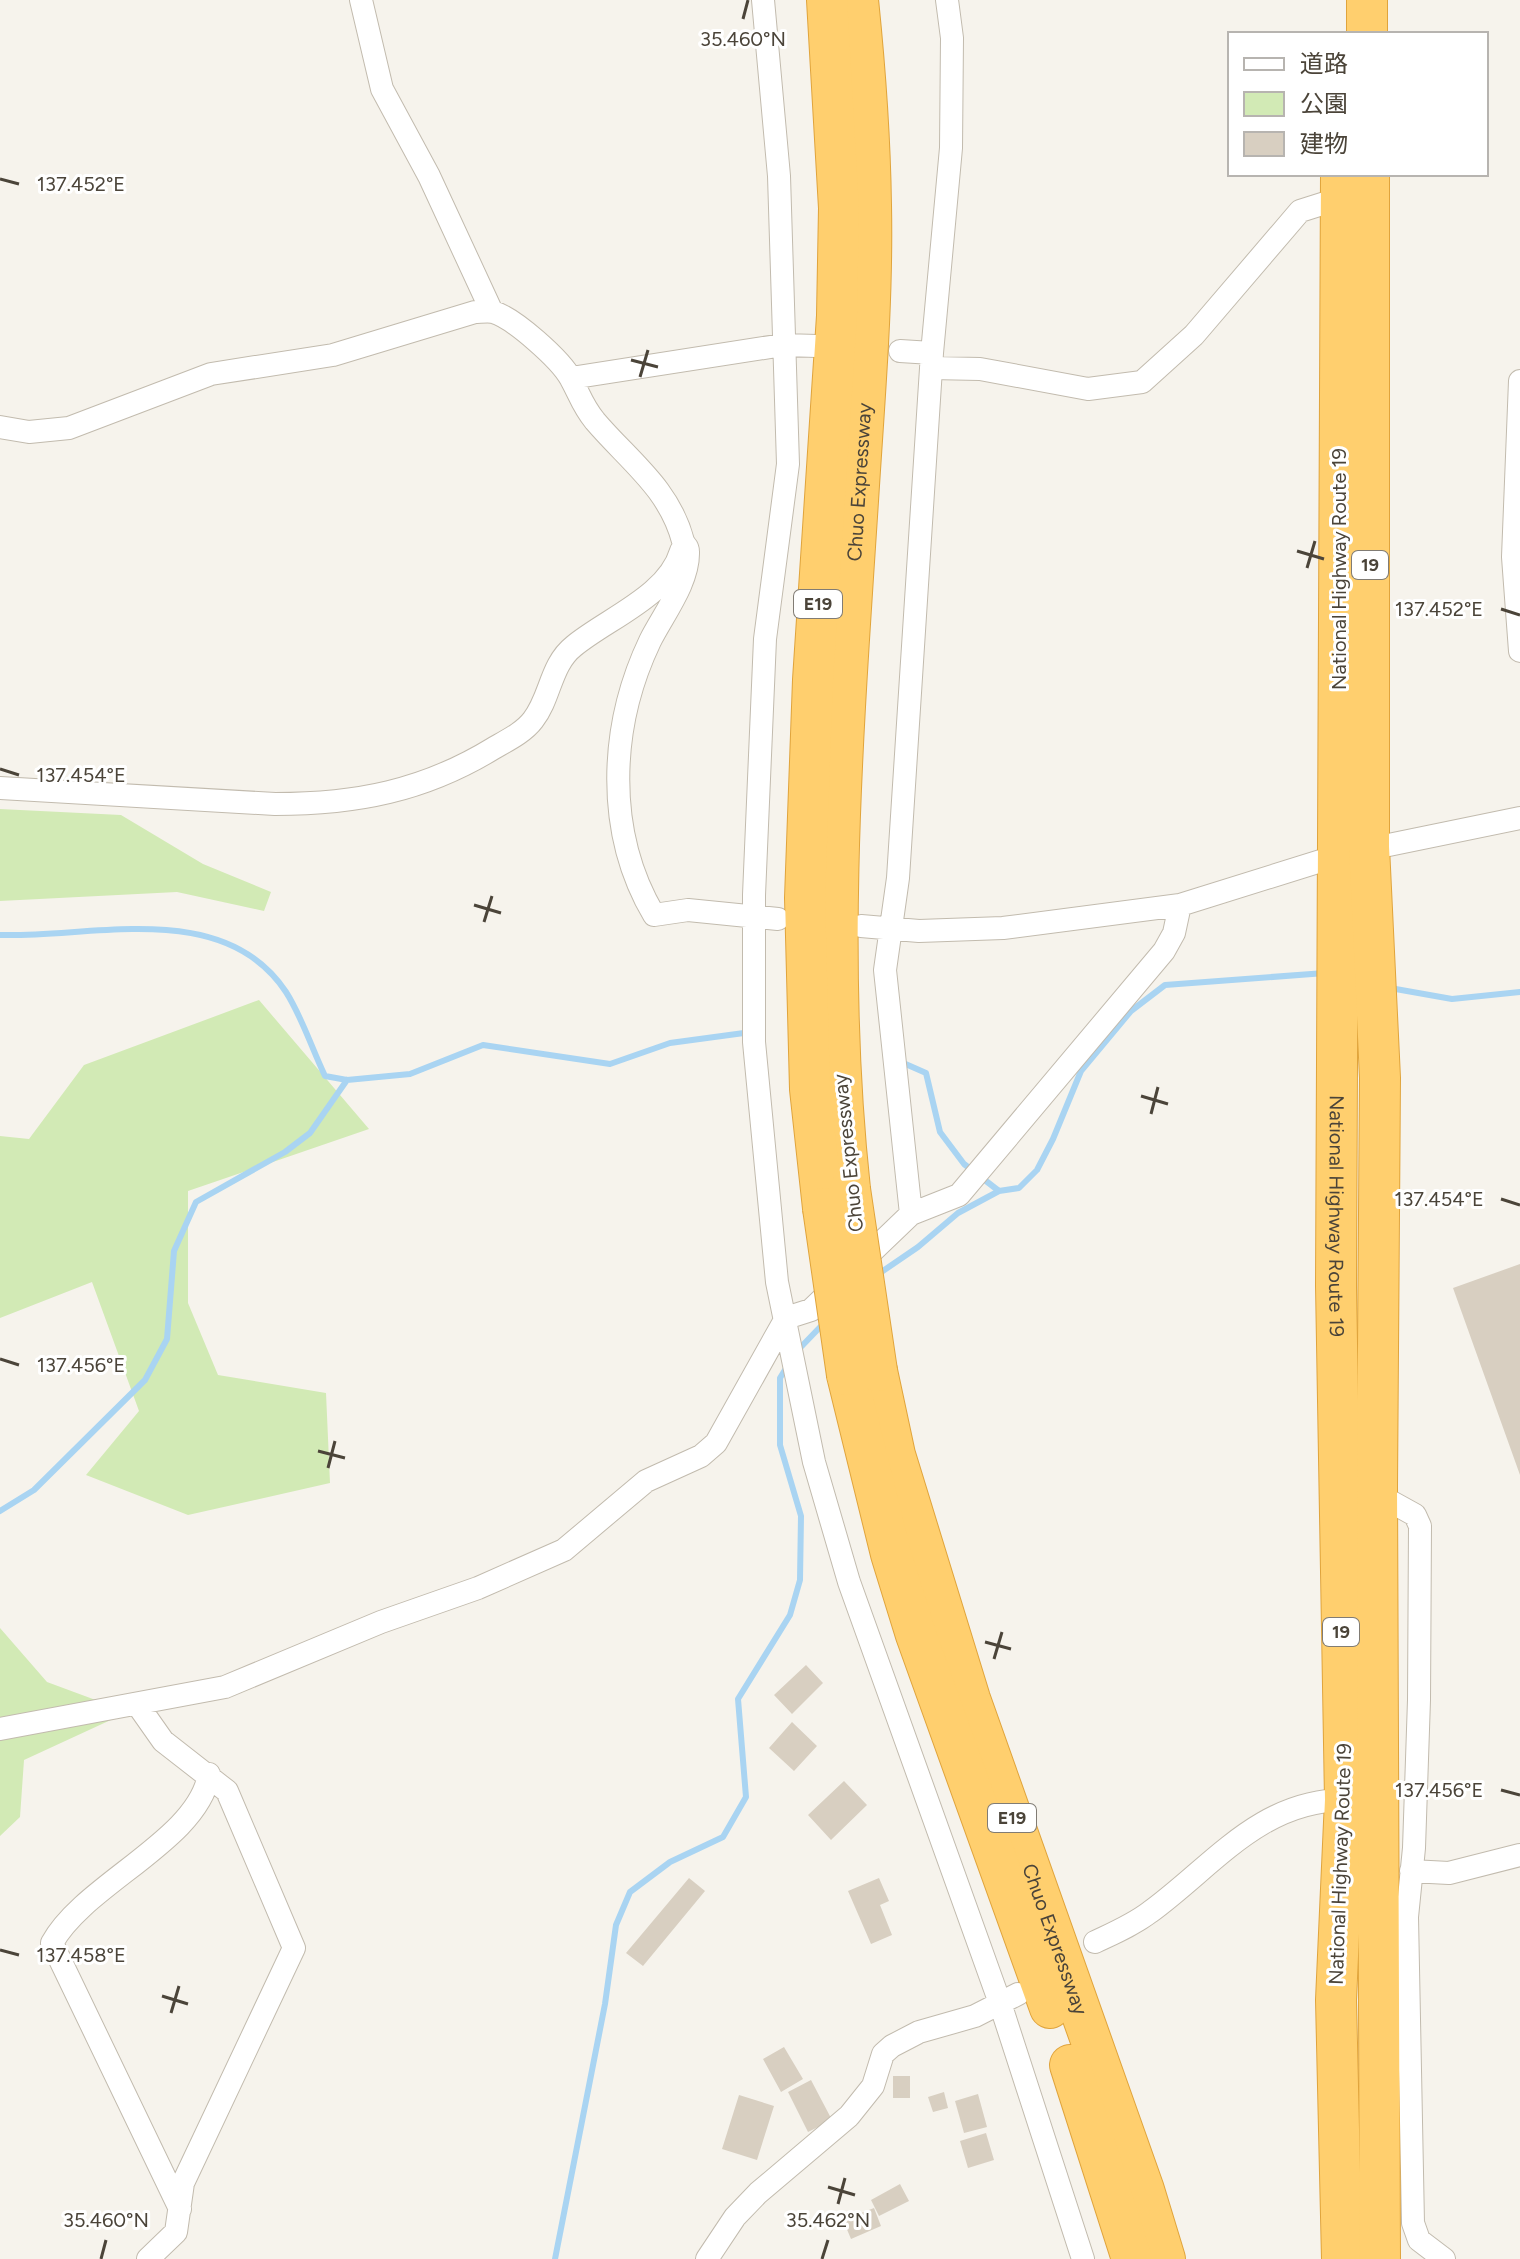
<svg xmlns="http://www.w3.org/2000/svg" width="1520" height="2259" viewBox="0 0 1520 2259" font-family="Figtree,'Noto Sans JP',sans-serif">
	<rect width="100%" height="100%" fill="#f6f3ec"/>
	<!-- green -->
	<path fill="#d2eab5" d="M0,809L121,815L203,864L271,892L264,911L177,892L0,901Z
		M259,1000L369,1129L188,1191V1303L218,1375L326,1393L330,1483L188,1515L86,1475L139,1411L92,1282L0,1318V1136L29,1139L84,1065Z
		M0,1628L47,1682L128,1712L24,1760L20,1817L0,1836Z"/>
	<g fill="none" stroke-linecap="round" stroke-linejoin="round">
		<!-- stream -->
		<path stroke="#a9d4f2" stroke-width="6" d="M0,935C93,938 224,898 286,992C302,1017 312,1049 325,1076L347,1080L410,1074L483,1045L610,1064L670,1043L744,1033
			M1390,988L1452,999L1520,992
			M901,1062L926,1073L940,1132L964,1164L999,1191
			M877,1275L918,1247L958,1213L999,1191L1019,1188L1037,1170L1053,1139L1081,1071L1131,1011L1165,985L1325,973
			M799,1349L824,1323
			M0,1511L34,1490L145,1380L167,1339L174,1251L196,1202L285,1152L310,1133L347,1080
			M555,2259L605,2004L616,1925L630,1892L670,1862L723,1837L746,1797L738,1699L790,1615L800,1580L801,1516L780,1445V1378L788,1365"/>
	</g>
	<!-- building -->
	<path fill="#d8cfc1" d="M1520,1264V1475L1453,1288Z
		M806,1665L823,1683L792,1714L774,1695Z
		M792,1722L817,1746L794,1771L769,1748Z
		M844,1781L867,1805L831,1840L808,1815Z
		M689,1878L705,1891L643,1966L626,1953Z
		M879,1878L889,1901L880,1905L892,1935L871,1944L848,1891Z
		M784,2047L803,2079L781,2092L763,2059Z
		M893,2076H910V2098H893Z
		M811,2080L832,2120L808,2132L788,2092Z
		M944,2092L948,2108L933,2112L928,2097Z
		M978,2094L987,2127L964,2133L955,2101Z
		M739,2095L774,2106L757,2160L722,2149Z
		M986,2133L994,2160L968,2168L960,2141Z
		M900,2184L909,2201L879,2216L871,2200Z
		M874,2208L881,2226L851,2239L843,2220Z"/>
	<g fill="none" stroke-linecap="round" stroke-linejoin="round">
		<!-- street casing -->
		<g stroke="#c2bbae" stroke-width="24">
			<path id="street" d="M361,0L382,89L429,176L492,312
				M763,0L779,176L788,464L765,639L754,895V1042L777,1282L814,1462L849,1582L1000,2003L1083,2259
				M900,351L932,353
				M931,368L980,369L1088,389L1142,382L1194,335L1300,211L1341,198
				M571,378L783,345L817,346
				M1520,381L1513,557L1520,651
				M0,427L29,432L69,428L211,374L333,355L475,312C480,312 488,311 493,312C514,318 561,360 571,379C580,395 582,405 595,421C629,461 669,488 683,541C685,547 688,545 688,552C689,582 663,615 650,641C609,727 605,832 654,915L688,910L778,919
				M0,788L275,804C356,804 424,791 494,748C508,740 524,732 533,720C551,697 550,665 574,646C608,618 668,596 681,551
				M861,926L919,931L1003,928L1180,905L1340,855L1520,818
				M911,1214L885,970L898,878L932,353L951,148L952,38L947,0
				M1377,1494L1415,1515L1420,1526L1419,1700L1414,1848L1407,1917L1413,2223L1419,2240L1444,2259
				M137,1704L163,1741L227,1791L294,1948L183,2183L176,2232L148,2259
				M0,1729L225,1687L381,1622L478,1588L564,1550L646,1481L701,1456L716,1443L786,1318L811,1310L911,1214L959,1195L1164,951L1174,933L1180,905
				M1411,1871L1449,1873L1520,1855
				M1095,1942C1114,1933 1133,1925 1150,1912C1212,1867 1260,1800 1345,1800
				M180,2209L52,1943C84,1884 199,1840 209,1774
				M707,2259L735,2217L758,2193L849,2116L873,2086L883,2054L892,2046L919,2032L975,2016L1018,1994"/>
		</g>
		<!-- highway casing -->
		<g stroke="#e0a43c" stroke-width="42">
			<g id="highway">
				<path d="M1367,0V34"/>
				<path id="s1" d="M1341,174L1336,1286L1345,1800L1336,2000L1342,2259"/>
				<path d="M1369,174V847L1380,1078L1377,1486L1380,2259"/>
				<path id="s2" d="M850,1189C825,960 843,731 858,501C864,403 873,304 871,205C870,136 865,68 858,0"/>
				<path d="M823,1208L810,1089L805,898L813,680L837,316L839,208L827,0"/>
				<path id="s3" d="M877,1371L895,1455L970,1699L1144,2190L1165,2259"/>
				<path d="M847,1375L891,1554L916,1635L1050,2008"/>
				<path d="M1070,2065L1132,2259"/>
			</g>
		</g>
		<!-- street -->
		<use href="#street" stroke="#fff" stroke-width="22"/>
		<!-- highway -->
		<use href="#highway" stroke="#ffcf6e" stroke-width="40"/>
		<!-- highway-bridge casing -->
		<g stroke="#e0a43c" stroke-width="42" stroke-linecap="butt">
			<path id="highway-bridge" d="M850,1189L877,1371
				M823,1208L847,1375"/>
		</g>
		<!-- highway-bridge -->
		<use href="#highway-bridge" stroke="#ffcf6e" stroke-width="40"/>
	</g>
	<!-- ticks -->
	<path fill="none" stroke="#4b4439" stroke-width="3" d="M743,19L748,0M0,179L19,184M631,360L658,367M640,377L648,350M1297,551L1324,559M1307,568L1315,541M1501,609L1520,615M0,769L19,775M474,905L501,913M484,922L492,896M1141,1096L1168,1104M1151,1114L1158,1087M1501,1199L1520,1205M0,1359L19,1365M318,1451L345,1458M328,1468L335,1441M985,1642L1011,1649M994,1659L1002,1632M1501,1790L1520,1795M0,1950L19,1955M162,1996L188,2004M171,2013L179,1986M828,2187L855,2195M838,2204L845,2178M101,2259L106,2240M822,2259L828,2240"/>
	<g text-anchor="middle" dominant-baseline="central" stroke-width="6" stroke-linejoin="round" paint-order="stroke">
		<!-- shield labels -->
		<g fill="#fff" stroke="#817c74" stroke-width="2">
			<rect x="1352" y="551" width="36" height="28" rx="6"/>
			<rect x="794" y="590" width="48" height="28" rx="6"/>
			<rect x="1323" y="1618" width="36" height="28" rx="6"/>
			<rect x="988" y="1804" width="48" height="28" rx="6"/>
		</g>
		<g font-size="18" font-weight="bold" fill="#4b4439">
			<text x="1370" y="565">19</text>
			<text x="818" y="604">E19</text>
			<text x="1341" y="1632">19</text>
			<text x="1012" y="1818">E19</text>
		</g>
		<!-- street labels -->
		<g font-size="20" fill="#4b4439" stroke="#fff">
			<text stroke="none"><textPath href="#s2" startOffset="708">Chuo Expressway</textPath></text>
			<text transform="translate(1339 569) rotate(-90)">National Highway Route 19</text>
			<text transform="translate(848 1153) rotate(-96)">Chuo Expressway</text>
			<text stroke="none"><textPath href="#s1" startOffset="1042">National Highway Route 19</textPath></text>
			<text transform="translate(1340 1864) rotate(-88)">National Highway Route 19</text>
			<text stroke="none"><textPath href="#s3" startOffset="596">Chuo Expressway</textPath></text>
		</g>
	</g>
	<g font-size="20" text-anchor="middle" fill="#4b4439" stroke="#fff" stroke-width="6" stroke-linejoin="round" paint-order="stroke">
		<text x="743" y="46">35.460°N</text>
		<text x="81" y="191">137.452°E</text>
		<text x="1439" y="616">137.452°E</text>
		<text x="81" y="782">137.454°E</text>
		<text x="1439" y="1206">137.454°E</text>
		<text x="81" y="1372">137.456°E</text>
		<text x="1439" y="1797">137.456°E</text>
		<text x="81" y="1962">137.458°E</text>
		<text x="106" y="2227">35.460°N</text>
		<text x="828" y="2227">35.462°N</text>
	</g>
	<!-- legend -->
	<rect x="1228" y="32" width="260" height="144" fill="#ffffff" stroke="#b7b4b0" stroke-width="2"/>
	<rect x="1244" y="58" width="40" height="12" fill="#ffffff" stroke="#b7b4b0" stroke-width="2"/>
	<text x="1300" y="72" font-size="24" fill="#4b4439">道路</text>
	<rect x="1244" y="92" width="40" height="24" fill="#d2eab5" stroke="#b7b4b0" stroke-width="2"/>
	<text x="1300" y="112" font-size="24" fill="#4b4439">公園</text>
	<rect x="1244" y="132" width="40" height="24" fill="#d8cfc1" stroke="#b7b4b0" stroke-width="2"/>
	<text x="1300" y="152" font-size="24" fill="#4b4439">建物</text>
</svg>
